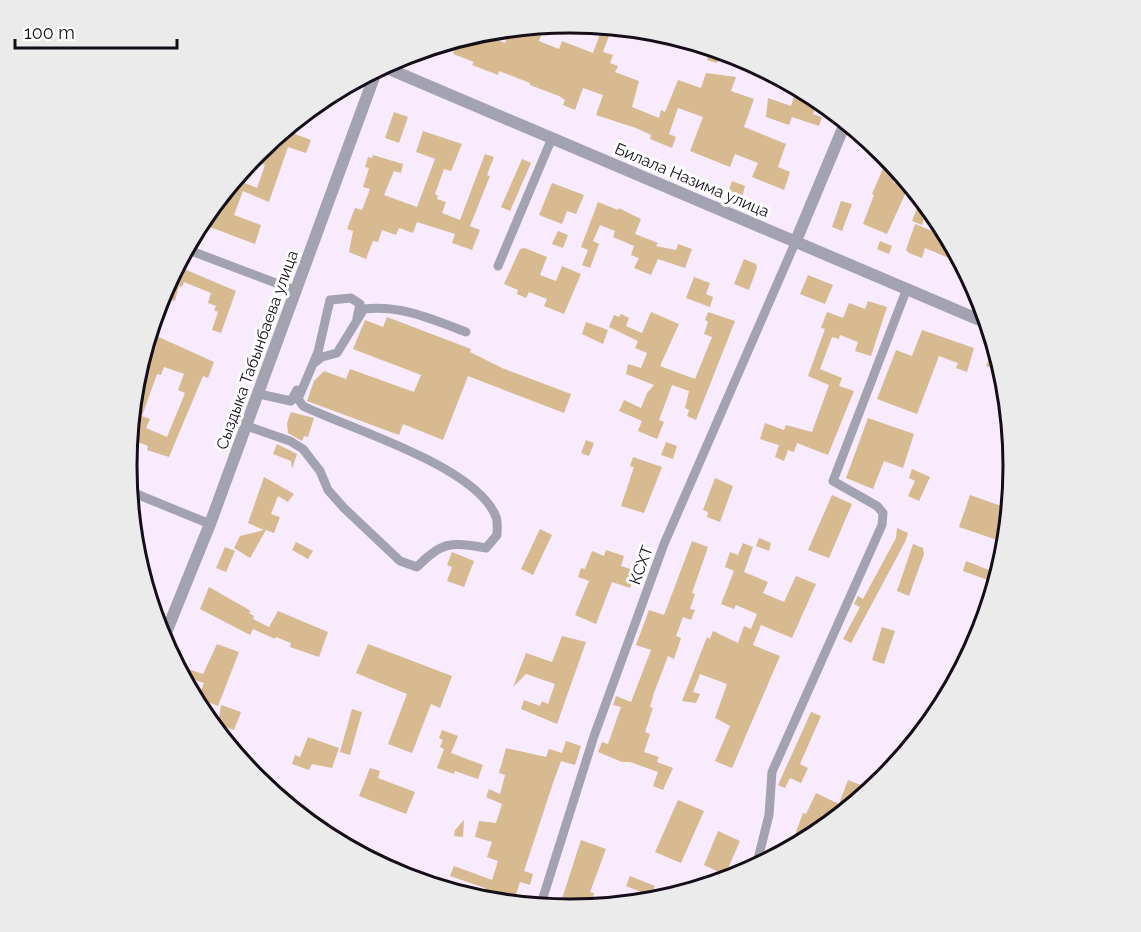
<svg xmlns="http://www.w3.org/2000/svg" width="1141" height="932" viewBox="0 0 1141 932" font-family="Raleway,sans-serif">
	<rect width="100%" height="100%" fill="#f8ebfe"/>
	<!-- building -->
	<path fill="#d7ba8f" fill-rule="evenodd" d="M572,23L568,33L549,25L571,22Z
		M545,25L539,41L559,49L562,41L593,53L603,26L612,27L603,52L613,55L610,63L618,66L615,72L639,81L632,107L659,118L661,110L665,112L678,80L701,88L706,73L736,77L731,91L754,99L744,127L786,144L778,167L790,172L784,190L752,177L758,163L735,154L730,167L690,151L703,117L678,108L669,134L676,137L672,148L650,139L651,135L636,128L596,115L603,95L583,88L575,110L563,105L565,100L559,96L530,85V83L499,71L498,75L472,65L474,62L453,54L459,39L479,33L505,43L511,28Z
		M711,47L721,51L717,63L707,60Z
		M797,87L819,99L813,114L822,117L819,126L792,117L789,125L766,117L768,98L791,106Z
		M394,112L408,117L399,143L385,138Z
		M302,115L295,134L311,140L306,153L288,147L269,202L243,191L234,215L261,225L255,244L202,224L205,216L235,179L257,188L265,165L251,160Z
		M423,131L462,144L451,171L444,169L435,194L438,196L437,199L446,202L442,213L460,220L485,154L494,157L487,175L490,176L470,226L480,230L472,250L452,243L455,234L417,222L413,233L399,228L396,235L382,230L378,242L373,241L366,259L349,252L353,231L347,229L355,208L362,210L370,189L363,187L369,168L365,167L368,157L372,158L373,155L403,164L401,173L394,171L384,195L417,207L435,159L416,152Z
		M888,157L898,169L893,182L902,186L900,189L906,192L887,234L863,224L874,195L872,194Z
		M522,159L531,163L510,211L501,207Z
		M732,181L745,186L742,197L728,193Z
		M552,183L584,195L576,214L567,211L562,224L539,215Z
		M921,198L928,206L922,225L912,221Z
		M841,201L852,204L842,231L832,227Z
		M598,202L618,210L619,208L641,219L635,234L658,243L656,246L676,250L678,244L692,249L685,268L658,259L651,275L634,268L639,258L631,255L634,246L613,237L615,231L600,225L593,241L599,244L590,268L582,265L588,250L581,247Z
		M915,224L949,238L963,264L925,248L922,258L909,253L906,250Z
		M558,231L568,235L563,248L552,244Z
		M880,241L892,246L889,254L877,249Z
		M525,248L547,257L540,275L556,281L562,266L581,274L564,314L544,306L547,299L529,292L526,298L517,294L518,290L504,284L520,249Z
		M744,259L756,264L757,268L749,290L734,284Z
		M177,266L236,291L221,333L212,330L218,312L214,310L216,306L208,303L211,293L184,282L182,287L179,286L175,301L161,297Z
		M808,275L833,285L825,304L800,294Z
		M694,277L710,283L706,294L713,297L710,307L686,298Z
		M868,301L887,307L871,356L855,351L858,342L840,335L839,339L832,337L820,369L842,378L839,386L854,391L828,455L797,443L794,452L788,450L784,461L775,457L779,445L760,439L765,423L784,430L786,425L812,432L829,385L808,376L825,329L821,328L827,312L843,318L849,303L865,309Z
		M651,312L679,324L660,366L695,379L712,337L704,334L708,322L705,320L708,312L735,321L696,420L687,416L689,410L685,408L689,391L672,385L659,420L664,422L657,439L638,431L642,421L619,411L624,400L641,408L647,393L654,385L626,374L628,364L641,368L647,353L635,348L638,341L609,327L614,315L619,317L621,314L629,318L626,326L642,333Z
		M387,317L471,349L470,352L502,368L571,394L564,413L468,376L443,440L403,424L399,435L307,401L314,381L324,371L346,379L350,369L414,392L421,375L353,349L365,320L383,327Z
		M586,322L608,330L603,344L582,334Z
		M922,330L974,348L967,372L956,368L958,363L939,356L917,414L877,399L896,350L912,356Z
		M150,333L214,362L208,378L203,376L169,457L147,450L148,446L130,439L133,403L136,404L150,364L141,361ZM164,367L184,374L178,390L185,393L167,437L146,428L150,419L142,416L157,374L161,375Z
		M990,355L999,359L1003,372L986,366Z
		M291,412L314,418L308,437L304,436L302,441L288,433L287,423Z
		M868,418L914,434L903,468L884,461L873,489L846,478Z
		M586,440L594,443L589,456L581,453Z
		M666,442L677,446L673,459L661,455Z
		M277,444L297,454L292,469L291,461L273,454Z
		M633,457L662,467L644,513L621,506L634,467L630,466Z
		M912,469L930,477L919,501L908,496L915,481L909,478Z
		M264,477L294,494L288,502L278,496L271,514L280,517L274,533L266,530L250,558L234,548L240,536L264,530L248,523Z
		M715,478L733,486L720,522L707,517L708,512L703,510Z
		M832,495L852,504L829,558L808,550Z
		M970,495L1010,509L1006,543L959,527Z
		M897,528L908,533L905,542L851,643L843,639L860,607L854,604L858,596L863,599L896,538Z
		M540,529L552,535L533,575L521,569Z
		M759,538L771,543L769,551L756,546Z
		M692,541L708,547L692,593L695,594L690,609L695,610L691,620L683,617L676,636L681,638L674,659L668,656L654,693L650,707L653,708L645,732L650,734L644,752L659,757L657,762L673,768L663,790L653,786L658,772L630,762H622L598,752L602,742L608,744L621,707L613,705L616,696L631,702L651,650L636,645L649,610L664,615Z
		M296,542L313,551L308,559L292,550Z
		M743,543L753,547L744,572L768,582L763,593L784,602L796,576L816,584L792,638L761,625L753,645L780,656L732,768L715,761L730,726L715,718L727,684L700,674L693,692L700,694L696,703L682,701L707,637L710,639L713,631L738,643L744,626L751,629L757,614L736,605L734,609L721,604L734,571L725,567L730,552L738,555Z
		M913,544L923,548L924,554L909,596L897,591Z
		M225,547L235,551L226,572L216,568Z
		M606,550L624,556L621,566L636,571L630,588L612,582L596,624L575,615L589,581L578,577L581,568L585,569L592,551L604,556Z
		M452,552L474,561L464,587L447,581L452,567L447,565Z
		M966,561L999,574L996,583L963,571Z
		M209,587L251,611L249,613L254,616L253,619L269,627L278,611L328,632L319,657L290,647L291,643L276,637L275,639L253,629L250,635L200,609Z
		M882,627L895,631L884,664L872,660Z
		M562,636L586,642L557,724L521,709L524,700L540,706L542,701L548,704L555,684L526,674L513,687L526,653L552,662Z
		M217,644L239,652L218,706L198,698L204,683L182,676L176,665L203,674Z
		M368,644L452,676L440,708L431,704L412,753L388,744L407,694L356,673Z
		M221,705L241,712L234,730L218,724Z
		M352,709L362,712L350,755L340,752Z
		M811,712L821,716L800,764L808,768L801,783L790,778L785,788L778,785Z
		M442,730L458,736L451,753L483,765L478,779L455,771L454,774L437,768L444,749L440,747L443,740L439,738Z
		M308,737L339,748L332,768L312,764L309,770L292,764L295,755L300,757Z
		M566,741L581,746L575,765L561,761L553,783L524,871L533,874L530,885L520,882L513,904L481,900L485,888L450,876L454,866L492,880L498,861L487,857L492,842L475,837L479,821L496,823L502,804L486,797L489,789L500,794L505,775L499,773L506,748L546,757L549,749L562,753Z
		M370,768L380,771L378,778L415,792L406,814L359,796Z
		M848,780L861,785L853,805L817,835L798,845L792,843L803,813L806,814L816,793L839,804Z
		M678,800L704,811L681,863L655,852Z
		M464,820L463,837L454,836L455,830Z
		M718,831L740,841L725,875L704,865Z
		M581,840L606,849L590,892L594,893L590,908H559Z
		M630,876L655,886L651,896L626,886Z"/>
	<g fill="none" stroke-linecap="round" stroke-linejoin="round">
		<!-- minor -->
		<path stroke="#a2a2b1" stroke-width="9" d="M186,249L297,291
			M498,266L552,138
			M313,364L322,357L337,353L364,309C401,305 432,319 466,332
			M259,394L291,401L297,390
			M247,426L290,441L303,449L320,471L328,490L344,508L400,561L417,567C442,541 451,542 486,548L497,535C497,529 498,522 496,517C477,466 350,429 303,406L298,399L318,352L330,300L351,298L360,304L357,318
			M129,491L210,524
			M756,867L769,815L772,772L882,525L883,513L877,506L833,481L906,291
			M540,907L594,736L664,544L795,243"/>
		<!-- tertiary -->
		<path stroke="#a2a2b1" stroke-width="12" d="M382,66L989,324
			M795,243L846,121
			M163,640L210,524L377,69"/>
	</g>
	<g text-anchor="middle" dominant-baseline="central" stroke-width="6" stroke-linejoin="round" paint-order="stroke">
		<!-- street labels -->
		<g font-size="16" fill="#150e19" stroke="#fefefe">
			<text transform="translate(692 180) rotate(23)">Билала Назима улица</text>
			<text transform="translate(257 350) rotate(-70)">Сыздыка Табынбаева улица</text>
			<text transform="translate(641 565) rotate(-70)">КСХТ</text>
		</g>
	</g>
	<!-- crop -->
	<path d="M0 0H1141V932H0ZM137 466a433 433 0 1 1 866 0a433 433 0 1 1-866 0Z" fill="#ebebec" fill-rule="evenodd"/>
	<path fill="none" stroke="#150e19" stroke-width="3" d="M137 466a433 433 0 1 1 866 0a433 433 0 1 1-866 0Z"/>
	<!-- scale -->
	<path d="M15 39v9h162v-9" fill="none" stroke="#150e19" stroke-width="3"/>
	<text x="24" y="39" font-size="18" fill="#150e19" stroke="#fefefe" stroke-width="4.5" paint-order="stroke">100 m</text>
</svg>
